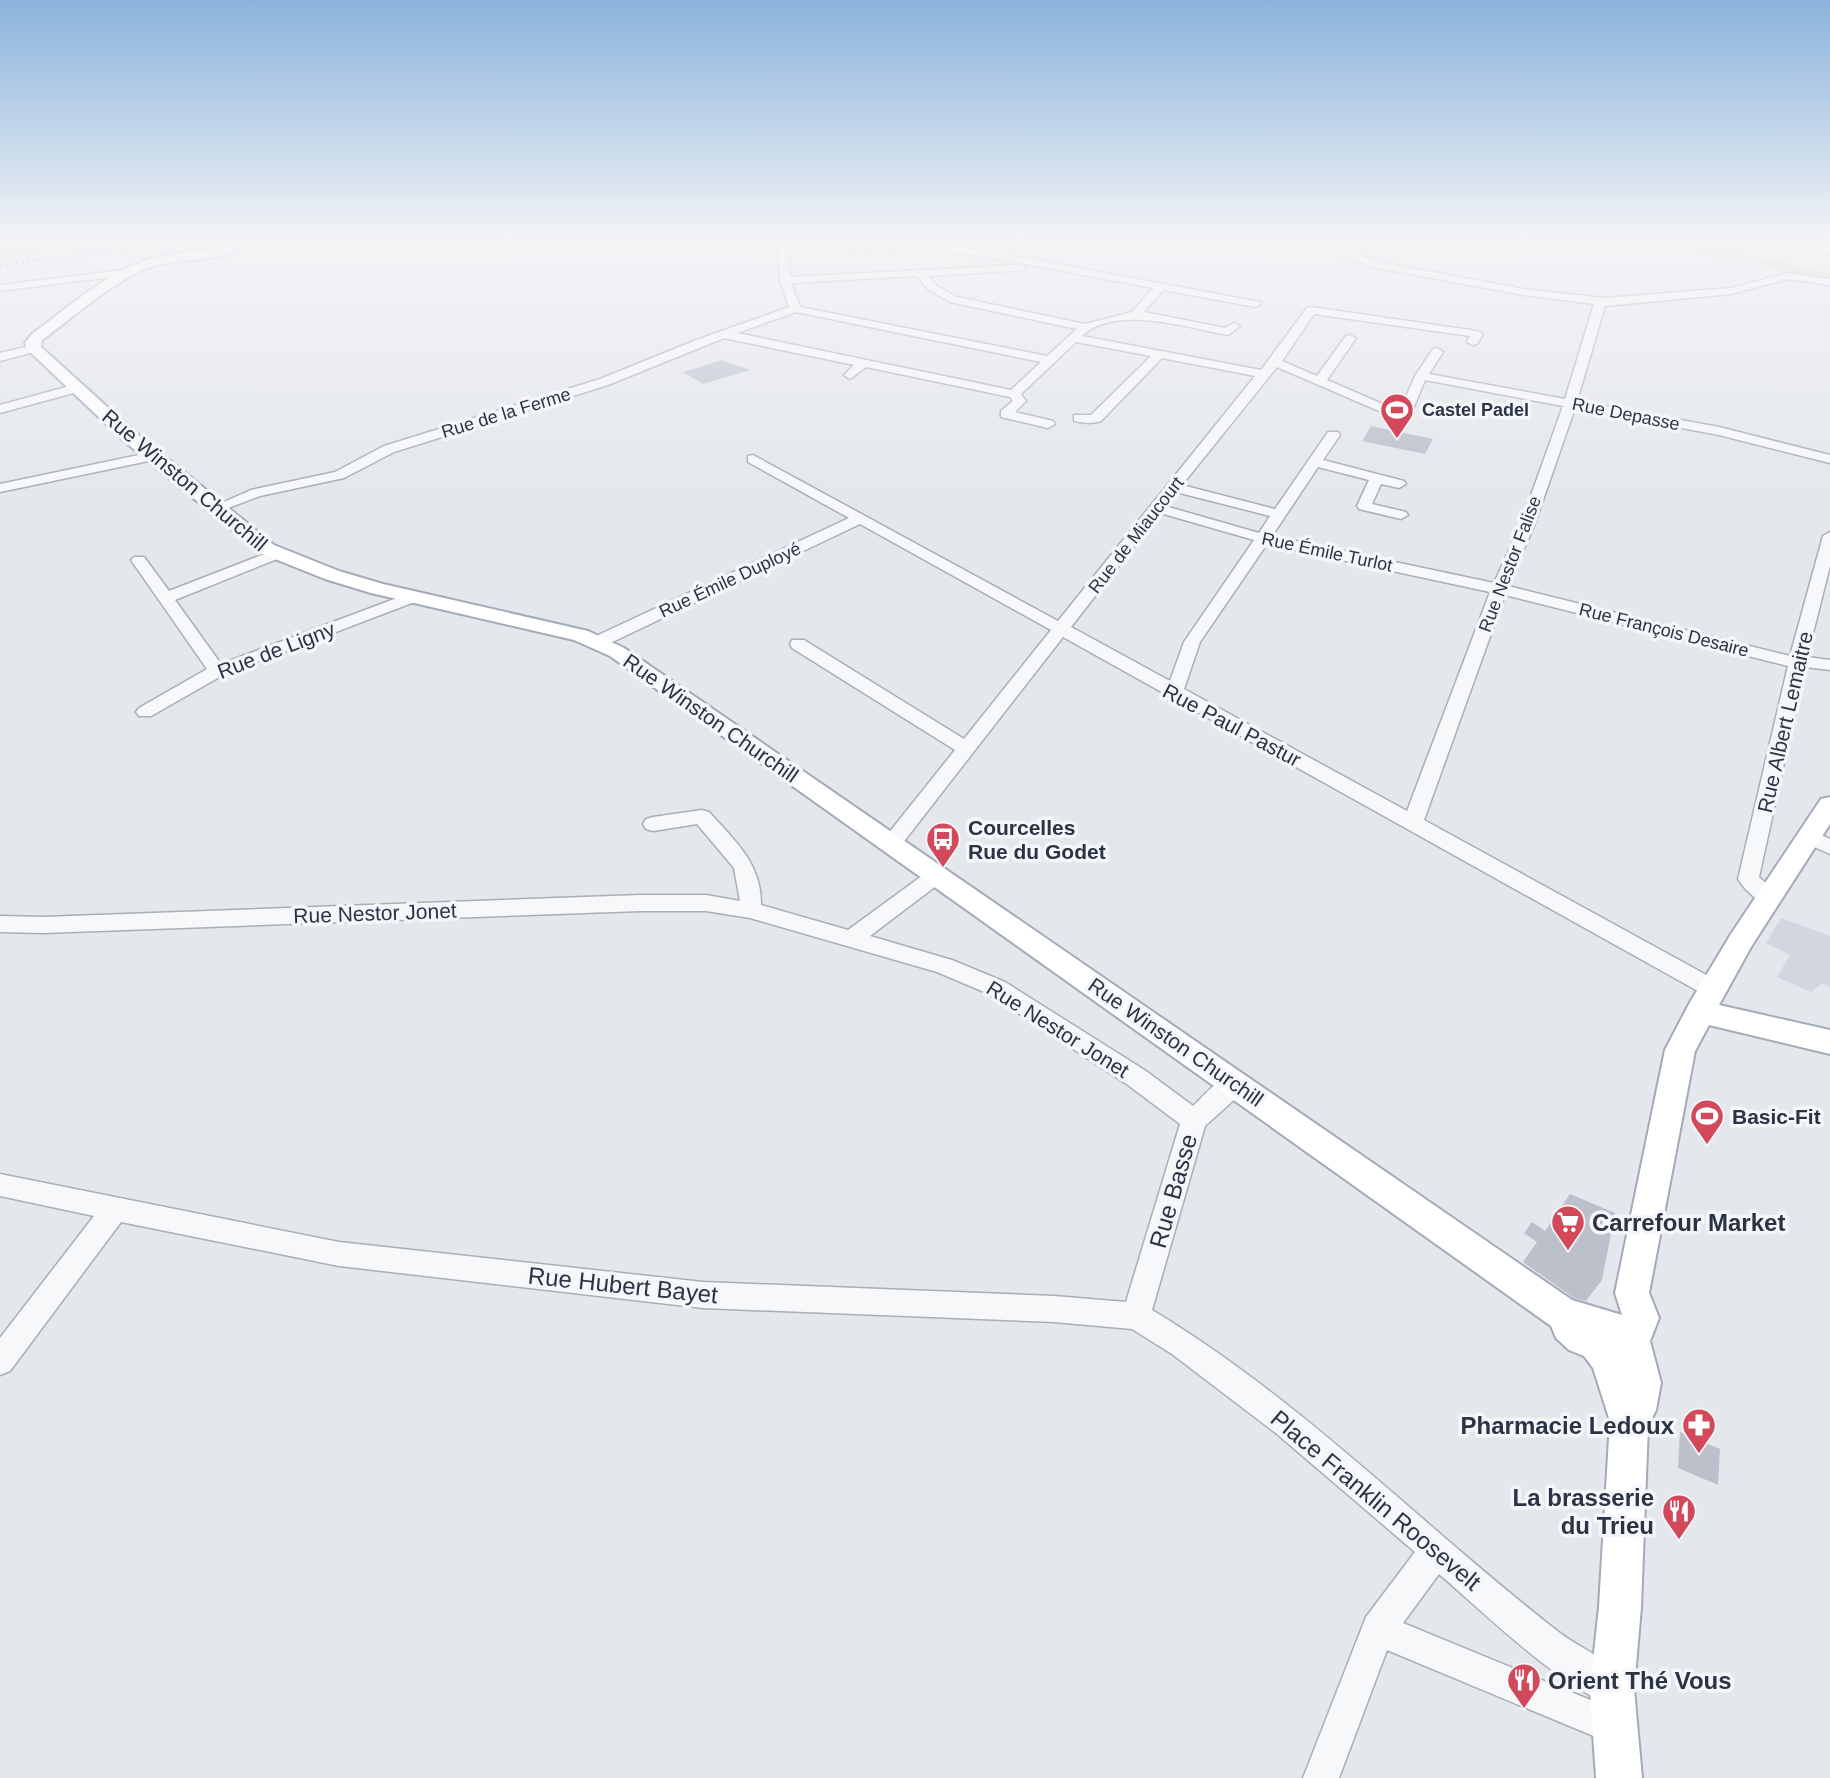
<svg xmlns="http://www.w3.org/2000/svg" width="1830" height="1778" viewBox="0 0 1830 1778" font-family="Arial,sans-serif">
	<rect width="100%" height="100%" fill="#e4e7ec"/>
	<!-- built -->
	<path fill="#d2d6de" d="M1781,918L1830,936V987L1822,983L1811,992L1777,977L1790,955L1766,943Z"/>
	<!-- green -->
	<path fill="#c9d6c5" d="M101,240H156L0,257V253Z
		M1620,240H1682L1830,273V281L1680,248Z"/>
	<!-- building -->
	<path fill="#bbc0ca" d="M722,360L750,370L703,384L683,372Z
		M1371,426L1433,439L1425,454L1362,441Z
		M1570,1194L1615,1213L1602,1280L1586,1301L1574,1298L1523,1262L1537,1242L1524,1233L1532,1222L1545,1231Z
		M1680,1432L1720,1449L1718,1485L1678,1468Z"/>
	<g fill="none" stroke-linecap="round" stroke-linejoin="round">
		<!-- minor casing -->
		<g stroke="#a9aeb7" stroke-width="3">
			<path id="minor" d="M1303,240H1317L1379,262L1524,289L1604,298L1731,288L1788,273L1830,279V285L1788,279L1731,294L1605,306L1577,401L1719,427L1830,455V463L1719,435L1575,408L1534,526L1508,586L1790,656L1823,536L1830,532V566L1807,657L1830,660V670L1805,667L1759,877L1782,898L1778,903C1763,908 1746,892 1738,879L1788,666L1505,595L1424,820L1721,983L1724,989L1721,995L1713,998L1705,995L1063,637L898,849H884L881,844L884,839L955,750L792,648L790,644L792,640H804L964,739L1051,630L860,524L604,646L598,647L590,642L592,638L849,518L748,462V456L753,455L1058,621L1255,376L1162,358L1101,421C1091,424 1084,423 1074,421V415H1091L1151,356L1076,342L1021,394L1026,401L1015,412L1053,421L1055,424L1048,428L1001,417V411L1013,401L1010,397L866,367L850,379L844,375L854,365L724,338L608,385L394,452L344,478L260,496L215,513L208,509L251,490L335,472L384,446L600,379L694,341L789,307L780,280L778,249L783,246L862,242L934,244L983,250L1260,302L1261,304L1256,307L1163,290L1144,312L1225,328L1234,323L1240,326L1228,335C1188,328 1115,304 1082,336L1261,370L1307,308L1311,307L1477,331L1483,334L1477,344L1473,345L1467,342L1470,336L1314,314L1282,361L1317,376L1346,336L1350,335L1356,338L1327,380L1394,409L1401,408L1415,376L1433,349L1437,348L1443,352L1429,374L1565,399L1594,304L1524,295L1377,268ZM862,248L934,250L983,256L1153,288L1132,312L1085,324L957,297L937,286L928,276L1024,270L1025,268L1020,265L790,277L788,252ZM917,276L929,290L950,302L1077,329L1047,356L800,307L791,283ZM796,312L1041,362L1011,390L737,333ZM1277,367L1393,417L1411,414L1425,380L1563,406L1520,526L1494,583L1272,536L1318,467L1369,480L1357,506L1359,509L1401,519L1408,515L1406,512L1372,504L1381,484L1399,488L1406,484L1404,481L1323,460L1340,435L1338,432H1328L1275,509L1182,485ZM1176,492L1270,516L1259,533L1165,506ZM1160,513L1254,540L1184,642L1170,681L1071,627ZM1267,544L1490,592L1407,811L1184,689L1200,642Z
				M1746,240H1773L1830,248V254Z
				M131,269L135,270V274L0,291V285Z
				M34,345L40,349L38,351L0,361V353Z
				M77,384L83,388L81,391L0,413V405Z
				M153,452L158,453V459L0,492V484Z
				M277,549L285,554L282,557L175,600L221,664L405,595H417L419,598L417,601L223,675L151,716H139L136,712L139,708L207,669L131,560L134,557H144L169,591Z
				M702,810L709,812C735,841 762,864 761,905L848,930L930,870L937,868L944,870L947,875L944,880L870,936L952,960L1005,982L1146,1071L1193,1106C1207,1093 1225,1069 1245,1076L1248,1083L1245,1090L1205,1126L1152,1310C1302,1400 1423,1527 1560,1633C1582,1650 1619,1663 1629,1689L1624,1701L1612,1706C1554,1682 1487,1615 1439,1574L1403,1623L1627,1715L1633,1727L1627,1739L1615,1745L1387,1650L1339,1778H1303L1366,1617L1415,1552L1277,1434L1172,1354L1132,1329L1054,1322L703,1308L339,1266L121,1222L10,1371L0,1375V1338L94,1216L0,1196V1174L339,1242L703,1282L1054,1296L1126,1302L1180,1124L1128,1085L989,994L937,972L750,918L706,911H640L43,933L0,932V916L43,917L640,895H706L740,901L734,868L697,824L653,831L646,829L643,824L646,819L653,817Z
				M1810,830L1830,839V854L1803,842L1800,837L1803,832Z"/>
		</g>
		<!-- major casing -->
		<g stroke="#a3abb8" stroke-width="4">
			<path id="major" d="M237,240H253C226,266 178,255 145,269C107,286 75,316 42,340L41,347L136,433L274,545L339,571L383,584L588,631L624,648L1572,1300L1622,1315L1615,1293L1665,1050L1689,1004L1731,934L1821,799L1830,797V824L1751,947L1719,1005L1830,1030V1054L1709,1025L1695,1051L1649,1293L1659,1318L1650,1341L1661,1383L1656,1410L1648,1426L1641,1607L1634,1689L1642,1778H1596L1590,1689L1599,1607L1610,1421L1593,1368L1584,1356L1569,1350L1556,1338L1551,1326L610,656L574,640L371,593L325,579L260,553L124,441L27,349L25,343L32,334C68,308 104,274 147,260C176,250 209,254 237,240Z"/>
		</g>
		<!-- minor -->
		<use href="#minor" fill="#f7f8fa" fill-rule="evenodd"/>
		<!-- major -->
		<use href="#major" fill="#fff" fill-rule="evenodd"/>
		<!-- rail -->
		<path stroke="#7d8696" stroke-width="2.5" stroke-dasharray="2 3.5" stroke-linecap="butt" d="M0,265L208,240"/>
	</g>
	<!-- sky -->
	<linearGradient id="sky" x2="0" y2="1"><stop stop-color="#8bb4dd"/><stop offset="0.49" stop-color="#f3f4f6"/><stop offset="1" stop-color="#f3f4f6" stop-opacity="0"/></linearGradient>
	<rect width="1830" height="489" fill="url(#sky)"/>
	<!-- icons -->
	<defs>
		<g id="stadium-pin" transform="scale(1.75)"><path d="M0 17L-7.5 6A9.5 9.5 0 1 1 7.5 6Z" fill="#d1495b" stroke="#f4f6f9"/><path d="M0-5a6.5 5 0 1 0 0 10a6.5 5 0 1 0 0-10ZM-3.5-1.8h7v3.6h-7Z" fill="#fff"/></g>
		<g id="bus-pin" transform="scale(1.75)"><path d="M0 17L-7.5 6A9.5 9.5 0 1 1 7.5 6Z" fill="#d1495b" stroke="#f4f6f9"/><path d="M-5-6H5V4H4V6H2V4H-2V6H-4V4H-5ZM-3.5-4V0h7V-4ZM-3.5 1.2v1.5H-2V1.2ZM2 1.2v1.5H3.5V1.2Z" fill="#fff"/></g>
		<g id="supermarket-pin" transform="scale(1.75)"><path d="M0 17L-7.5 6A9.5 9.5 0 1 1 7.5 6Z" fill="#d1495b" stroke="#f4f6f9"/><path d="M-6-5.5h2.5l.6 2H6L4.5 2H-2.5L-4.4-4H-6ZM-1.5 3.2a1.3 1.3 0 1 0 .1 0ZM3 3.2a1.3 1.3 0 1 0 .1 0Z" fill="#fff"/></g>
		<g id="pharmacy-pin" transform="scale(1.75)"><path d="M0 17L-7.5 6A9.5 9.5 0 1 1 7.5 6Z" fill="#d1495b" stroke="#f4f6f9"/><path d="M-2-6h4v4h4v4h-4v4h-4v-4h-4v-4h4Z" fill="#fff"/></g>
		<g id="restaurant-pin" transform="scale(1.75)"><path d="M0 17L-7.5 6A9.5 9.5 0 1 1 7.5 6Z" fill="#d1495b" stroke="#f4f6f9"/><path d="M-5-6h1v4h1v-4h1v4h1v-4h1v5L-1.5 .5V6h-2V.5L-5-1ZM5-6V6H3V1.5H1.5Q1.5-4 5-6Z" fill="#fff"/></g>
	</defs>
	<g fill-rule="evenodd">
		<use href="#stadium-pin" x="1397" y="410"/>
		<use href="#bus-pin" x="943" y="839"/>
		<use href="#stadium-pin" x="1707" y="1116"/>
		<use href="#supermarket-pin" x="1568" y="1222"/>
		<use href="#pharmacy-pin" x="1699" y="1425"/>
		<use href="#restaurant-pin" x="1679" y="1511"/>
		<use href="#restaurant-pin" x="1524" y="1680"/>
	</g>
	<g text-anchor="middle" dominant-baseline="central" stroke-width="7" stroke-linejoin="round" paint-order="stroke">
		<!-- far-poi labels -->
		<g font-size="18" font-weight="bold" fill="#2b3445" stroke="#f4f6f9" text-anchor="start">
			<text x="1422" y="410">Castel Padel</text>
		</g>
		<!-- far-street labels -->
		<g font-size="18" fill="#2b3445" stroke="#f4f6f9">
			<text transform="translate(506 413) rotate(-17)">Rue de la Ferme</text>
			<text transform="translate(1626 414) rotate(11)">Rue Depasse</text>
			<text transform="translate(1136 535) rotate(-52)">Rue de Miaucourt</text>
			<text transform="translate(1327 552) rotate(12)">Rue Émile Turlot</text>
			<text transform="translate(1510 564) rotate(-69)">Rue Nestor Falise</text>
			<text transform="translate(730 580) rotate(-25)">Rue Émile Duployé</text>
			<text transform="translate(1664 630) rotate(14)">Rue François Desaire</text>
		</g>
		<!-- street labels -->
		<g font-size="21" fill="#2b3445" stroke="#f4f6f9">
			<text transform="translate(185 480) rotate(40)">Rue Winston Churchill</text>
			<text transform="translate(276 650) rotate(-21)">Rue de Ligny</text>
			<text transform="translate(711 718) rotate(35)">Rue Winston Churchill</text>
			<text transform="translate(1785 722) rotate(-77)">Rue Albert Lemaitre</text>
			<text transform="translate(1232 725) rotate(28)">Rue Paul Pastur</text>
			<text transform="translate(375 913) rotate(-2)">Rue Nestor Jonet</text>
			<text transform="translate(1058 1029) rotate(32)">Rue Nestor Jonet</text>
			<text transform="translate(1176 1042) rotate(35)">Rue Winston Churchill</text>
		</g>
		<!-- poi labels -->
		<g font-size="21" font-weight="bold" fill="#2b3445" stroke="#f4f6f9" text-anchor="start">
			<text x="968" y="827">Courcelles<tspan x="968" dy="24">Rue du Godet</tspan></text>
			<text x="1732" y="1116">Basic-Fit</text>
		</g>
		<!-- near-street labels -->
		<g font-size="24" fill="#2b3445" stroke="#f4f6f9">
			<text transform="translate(1173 1191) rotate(-74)">Rue Basse</text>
			<text transform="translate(623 1285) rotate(6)">Rue Hubert Bayet</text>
			<text transform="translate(1376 1500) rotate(40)">Place Franklin Roosevelt</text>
		</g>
		<!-- near-poi labels -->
		<g font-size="24" font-weight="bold" fill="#2b3445" stroke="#f4f6f9" text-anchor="start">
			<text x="1592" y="1222">Carrefour Market</text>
			<text x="1674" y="1425" text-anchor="end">Pharmacie Ledoux</text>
			<text x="1654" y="1497" text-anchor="end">La brasserie<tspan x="1654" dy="28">du Trieu</tspan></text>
			<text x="1548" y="1680">Orient Thé Vous</text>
		</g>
	</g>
</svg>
